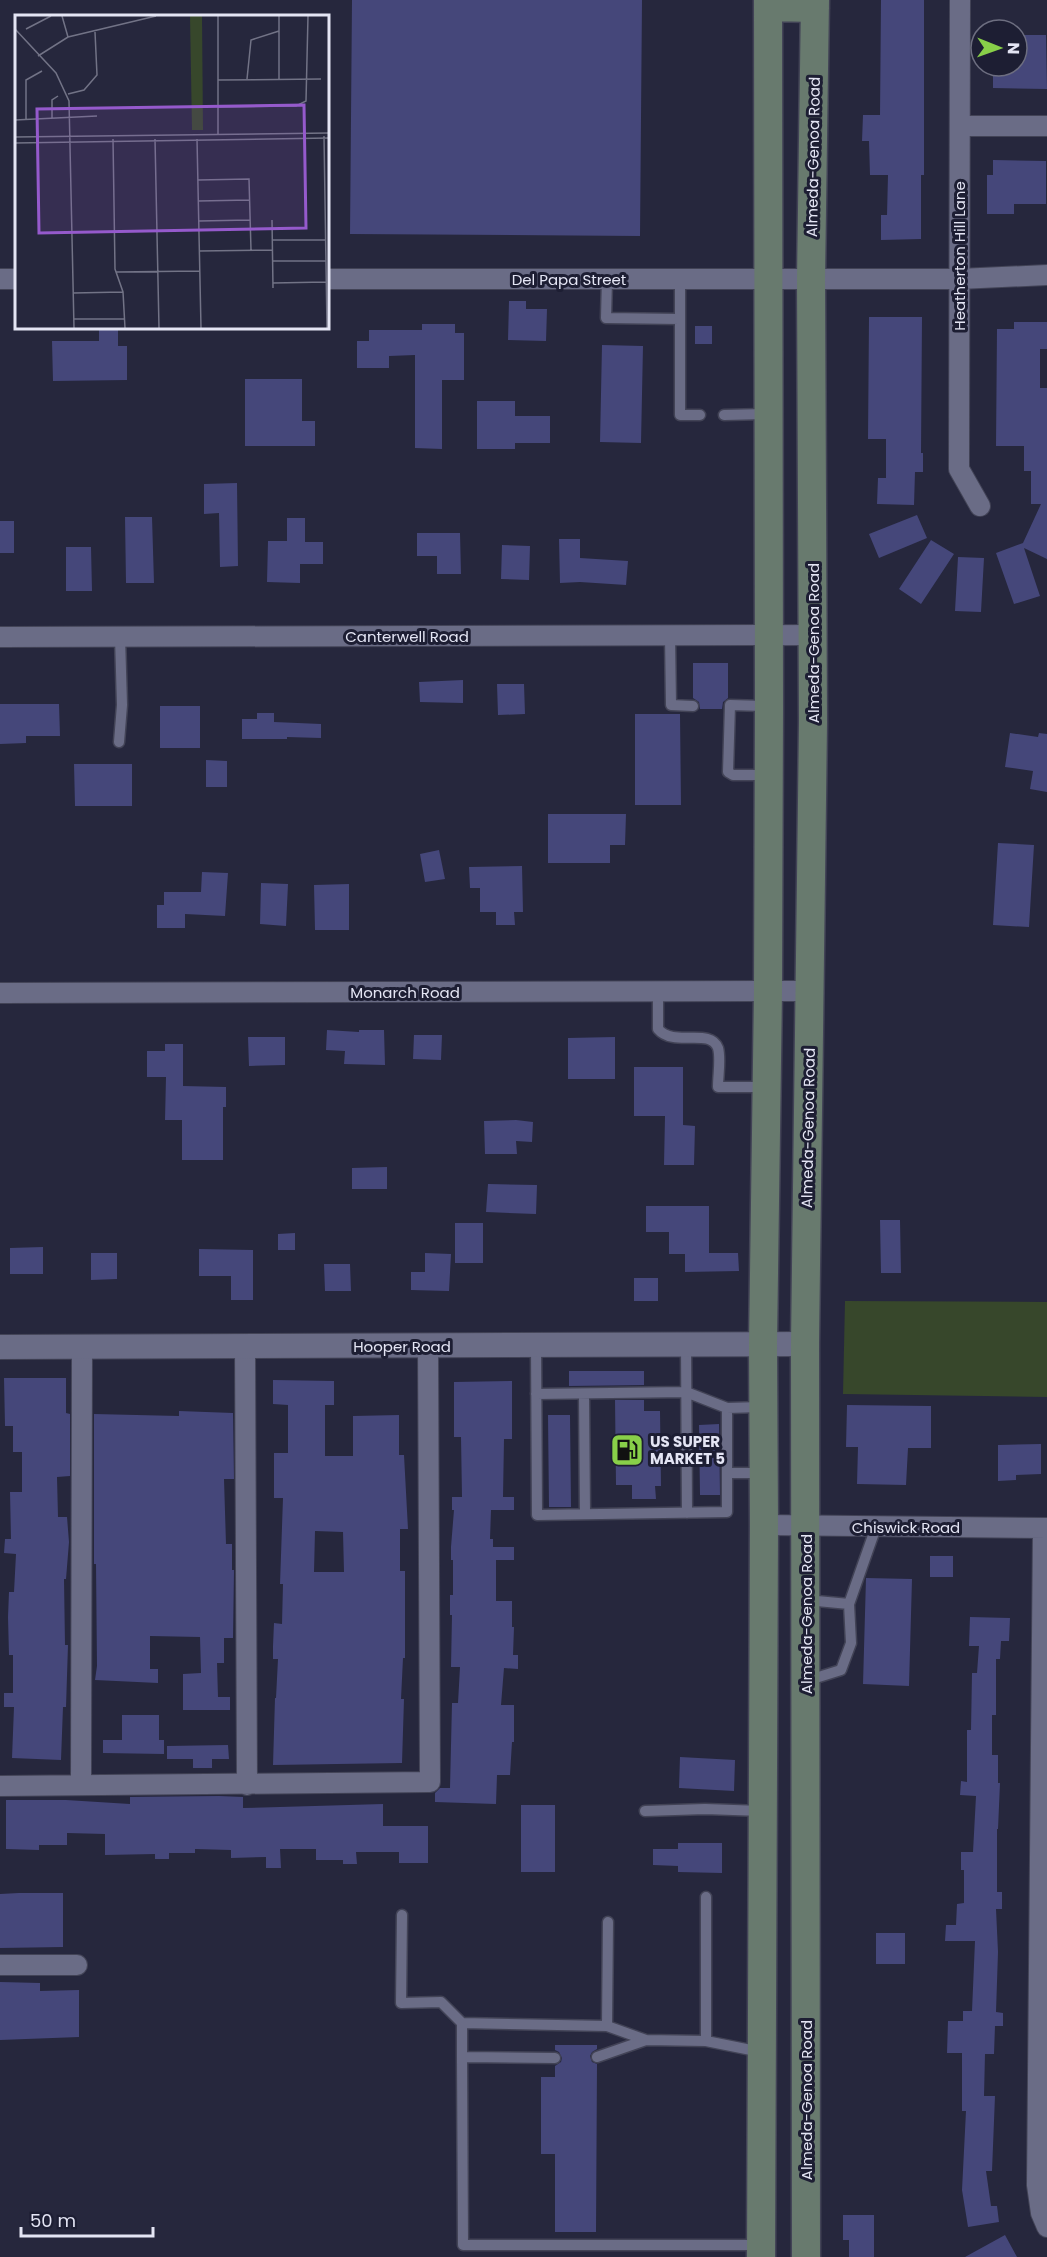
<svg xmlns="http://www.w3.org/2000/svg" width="1047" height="2257" viewBox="0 0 1047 2257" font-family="Poppins,sans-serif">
	<rect width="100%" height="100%" fill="#26273d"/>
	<!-- green -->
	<path fill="#37472b" d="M845,1301L1047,1302V1397L843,1394Z"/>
	<!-- building -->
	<path fill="#45477a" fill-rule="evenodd" d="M352,0H642L640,236L350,234Z
		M881,0H924V175H921V239L881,240V215H887L888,175H870L869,141H862L863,115H880Z
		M1020,35H1046L1047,89L993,88V66H1020Z
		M993,160L1046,161V204H1014V214H987V175H993Z
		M509,301H526V309H547L546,341L508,340Z
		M869,317H922L921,453H923V472H915L914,505L877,504L878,478H886V439H868Z
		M1014,322H1047V349H1040V388H1047V559L1024,548L1040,596L1014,604L996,553L1023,543L1041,504H1031V471H1024V446H996L997,329H1014Z
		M422,324H455V333H464V380H442V449L415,448V355L389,356V368H357V341H369V330H422Z
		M695,326H712V344H695Z
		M99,327H118V346H127V380L53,381L52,341H99Z
		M602,345L643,346L641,443L600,442Z
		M245,379H302V421H315V446H245Z
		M477,401H515V416H550V443H515V449H477Z
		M237,483L238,566L220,567L219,513L204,514V484Z
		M917,515L927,538L879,558L869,534Z
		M125,517H152L154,583H126Z
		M287,518H305V542H323V564H300V583L267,582L268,541H287Z
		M0,521H14V553H0Z
		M417,533H460L461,574H437V556H417Z
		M559,539H580V558L628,561L626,585L580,582L560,583Z
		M931,540L954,554L921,604L899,589Z
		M502,545L530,546L529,580L501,579Z
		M66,547H91L92,591H66Z
		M958,557L984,558L981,612L955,611Z
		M693,663H728V698L723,702L722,709H700L699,702L693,698Z
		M463,680V703L420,702L419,682Z
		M497,684H524L525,714L498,715Z
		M0,704H59L60,736H26V743L0,744Z
		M160,706H200V748H160Z
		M257,713H274V722L321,724V738L287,737V739H242V719H257Z
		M635,714H680L681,805H635Z
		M1010,733L1038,737L1039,733L1047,734V792L1030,789L1033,771L1005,767Z
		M206,760L227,761V787H206Z
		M74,764H132V806H75Z
		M548,814H626L625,845H610V863H548Z
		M998,843L1034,845L1029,927L993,925Z
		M439,850L445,879L425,882L420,854Z
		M522,866L523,912H514L515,925H496V912H480V888H470L469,867Z
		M202,872L228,873L225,916L185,914V928H157V905H164V892H201Z
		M261,883L288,884L286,926L260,924Z
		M349,884V930H315L314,885Z
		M327,1030L359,1032V1030H384L385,1065L344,1064L345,1051L326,1050Z
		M414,1035H442L441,1060L413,1059Z
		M248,1037H285V1065L249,1066Z
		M615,1037V1079H568V1038Z
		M165,1044H183V1086L226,1087V1107H223V1160H182V1120H165L166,1077H147V1051H165Z
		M634,1067H683V1125L695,1126L694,1165H664L665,1116H634Z
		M516,1120L533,1122L532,1142L516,1141L517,1154H485L484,1121Z
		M387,1167V1189H352V1168Z
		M488,1184L537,1185L536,1214L486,1212Z
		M646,1206H709V1253H738L739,1271L685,1272V1254H669V1232H646Z
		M880,1220H900L901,1273H881Z
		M455,1223H483V1263H455Z
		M295,1233V1250H278V1234Z
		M43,1247V1274H10V1248Z
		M199,1249L253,1250V1300H231V1276H199Z
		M91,1253H117V1279L91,1280Z
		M425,1253L451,1254L449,1291L411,1290V1272H425Z
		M324,1264H350L351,1291H325Z
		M634,1278H658V1301H634Z
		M569,1371H644V1385L569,1386Z
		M4,1378H66V1413L70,1414V1476L57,1477L58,1517H67L69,1542L66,1579H64L65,1645H68L66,1707H63L61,1760L12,1758L14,1707H4V1693H13V1655H9L8,1617L9,1592H14L16,1554L4,1553L5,1539H11L10,1492H22V1452H13V1426H5Z
		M273,1380L334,1381V1405H325V1456H353V1416L399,1415V1455H404L408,1529H400V1571H405V1658H403L401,1699H404L402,1763L273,1765L275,1698H276L278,1659H273V1646L274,1623L282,1624L283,1584H280L283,1498H274V1453H288V1405L273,1404ZM315,1531L343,1532L344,1572H314Z
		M512,1381V1439H504L503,1497H514V1510H491L490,1539H493V1547H514V1560H496V1601H512V1627H514L513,1655H518V1669L504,1668L501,1705H514V1742H512L510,1775H497L496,1804L435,1802V1793L440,1788H450L452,1703H458L460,1667H451L452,1615H450V1595H453V1560H451V1547L454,1510H452V1497H462L461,1437H454V1382Z
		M615,1400H644V1411H660L661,1486H655L656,1499H632V1485H616Z
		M847,1405L931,1406V1448H908L906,1485L857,1484L858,1447H846Z
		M179,1411L233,1413L234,1479H224L226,1544H232V1570H234L233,1638H224V1663H217L218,1697H230V1710H183V1674L201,1673L200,1637L150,1636V1669H158V1683L95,1680L97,1666L96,1564H94V1414L179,1416Z
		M548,1415H570L571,1507H549Z
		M719,1424L720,1495H700L699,1425Z
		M1041,1444V1474L1016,1475V1480L998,1481V1445Z
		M930,1556H953V1577H930Z
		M866,1578L912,1579L909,1686L863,1684Z
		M970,1617L1010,1618L1009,1641H1001L1000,1659H996V1715H992V1755H998V1783H1000L998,1829H997V1892H1002V1909H996L998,1952L996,2012L1003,2013V2026H995L994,2054H985L984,2096H995L992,2171H986L991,2206H997L999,2222L968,2227L962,2190L966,2111H962V2053H947L948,2021H963V2011H972L975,1941H945L946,1925H956L957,1904L964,1903V1870H961V1852H973L976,1796L960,1795L961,1781L967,1782V1730H971L972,1673H977L979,1646H969Z
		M122,1715H159V1740H164V1754L103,1753V1740H122Z
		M228,1745L229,1759H212V1768H193V1759H167V1746Z
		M680,1757L735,1760L734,1791L679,1788Z
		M219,1796L243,1797V1808L383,1804V1826H428V1863H399V1852H356L357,1864H343V1860H316V1849H280L281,1868H266V1857L231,1858V1850L195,1849V1853H169V1859H155V1854L105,1855V1834L67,1833V1845H39V1850L6,1849V1800H66L130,1804V1797Z
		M521,1805H555V1872H521Z
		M678,1843H722V1873L678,1872V1866L653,1865V1849H678Z
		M19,1893H63V1947L0,1948V1894Z
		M876,1933H905V1964H876Z
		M0,1982L40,1983V1991L79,1990V2037L0,2040Z
		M555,2045H597V2049L592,2052L590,2056L592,2062L597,2064L596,2232H555V2154H541V2077H555V2066L561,2062L562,2058L559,2052L555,2050Z
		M843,2215H874V2257H849V2240H843Z
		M1005,2235L1017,2257H965Z"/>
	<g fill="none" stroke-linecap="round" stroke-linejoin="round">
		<!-- service casing -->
		<g stroke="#424356" stroke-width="13">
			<path id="service" d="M607,279L606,318L680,319
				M680,279V415H700
				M724,415L768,414
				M670,636L671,705L693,706
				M119,742L122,705L120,637
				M768,775H733L728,772L730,705L768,706
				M658,992V1029C674,1048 710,1027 718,1048C721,1058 718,1075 718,1087H766
				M686,1344L687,1513
				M536,1345L537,1515L727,1512V1408
				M536,1394L686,1392L727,1408L761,1407
				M584,1394L585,1514
				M727,1473H763
				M806,1600L849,1604L876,1527
				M806,1681L841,1670L851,1643L849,1604
				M645,1811L705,1809L762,1811
				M402,1915L401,2003L441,2002L462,2023
				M607,2026L646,2040
				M706,2041V1897
				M462,2057V2023L607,2026L608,1922
				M597,2057L646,2040L706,2041L761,2052
				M555,2058L462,2057L463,2245H760"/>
		</g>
		<!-- minor casing -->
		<g stroke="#424356" stroke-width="22">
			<path id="minor" d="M960,0L959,469L980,506
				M960,126H1047
				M0,279H16
				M327,279H959L1047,275
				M0,637L814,635
				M0,993L811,991
				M245,1346L247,1785
				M764,1525L1047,1528
				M1043,1528L1037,2185L1041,2213L1047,2227
				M81,1785L82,1347
				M0,1786L430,1782L428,1345
				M0,1965H77"/>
		</g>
		<!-- tertiary casing -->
		<g stroke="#424356" stroke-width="26">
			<path id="tertiary" d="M0,1347L805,1344"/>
		</g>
		<!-- secondary casing -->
		<g stroke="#424356" stroke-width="31">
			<path id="secondary" d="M768,7L815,8
				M761,2257L764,1525L763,1344L768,991L769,706L768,0
				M806,2257L805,1344L813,722L811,279L815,0"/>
		</g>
		<!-- service -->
		<use href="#service" stroke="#6a6c86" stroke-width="10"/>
		<!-- minor -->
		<use href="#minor" stroke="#6a6c86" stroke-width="20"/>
		<!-- tertiary -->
		<use href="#tertiary" stroke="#6a6c86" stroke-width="24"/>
		<!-- secondary -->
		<use href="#secondary" stroke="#687a6e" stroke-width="28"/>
	</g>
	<!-- icons -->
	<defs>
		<g id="fuel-square" transform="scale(1.725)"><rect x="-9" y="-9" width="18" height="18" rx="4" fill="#88cf49" stroke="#1d1e33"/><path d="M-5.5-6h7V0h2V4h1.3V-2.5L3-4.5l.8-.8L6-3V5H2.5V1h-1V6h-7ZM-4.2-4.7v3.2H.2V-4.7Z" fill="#111"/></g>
	</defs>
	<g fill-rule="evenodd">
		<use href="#fuel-square" x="627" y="1450"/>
	</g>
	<g text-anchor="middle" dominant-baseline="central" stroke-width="6" stroke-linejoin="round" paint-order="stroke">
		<!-- street labels -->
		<g font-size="15" fill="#e4e5f4" stroke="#1d1e33">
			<text transform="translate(813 157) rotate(-89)">Almeda-Genoa Road</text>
			<text transform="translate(959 256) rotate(-90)">Heatherton Hill Lane</text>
			<text x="569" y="279">Del Papa Street</text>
			<text x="407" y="636">Canterwell Road</text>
			<text transform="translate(813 643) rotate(-90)">Almeda-Genoa Road</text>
			<text x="405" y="992">Monarch Road</text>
			<text transform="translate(808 1128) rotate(-89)">Almeda-Genoa Road</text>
			<text x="402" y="1346">Hooper Road</text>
			<text x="906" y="1527">Chiswick Road</text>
			<text transform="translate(806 1614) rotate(-90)">Almeda-Genoa Road</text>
			<text transform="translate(806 2100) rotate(-90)">Almeda-Genoa Road</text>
		</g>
		<!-- poi labels -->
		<g font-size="15" font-weight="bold" fill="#e4e5f4" stroke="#1d1e33" text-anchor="start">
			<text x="650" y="1441">US SUPER<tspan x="650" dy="17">MARKET 5</tspan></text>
		</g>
	</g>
	<!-- overview -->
	<g transform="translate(15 15)">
		<rect width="314" height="314" fill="#26273d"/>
		<path d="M175,1H187L188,115H177Z" fill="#37472b"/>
		<path fill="none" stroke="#727386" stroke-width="1.5" d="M47,1L53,22M203,1V120M264,1V64M0,14L41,58L54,86L59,313M11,14L36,1M23,41L53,22L141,1M232,64L236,25L264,16M203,65L306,64M53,79L69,75L82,60L80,17M203,92L281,91L291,86L293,1M37,104V85L43,81M0,105L82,101M11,105V65L27,56M309,121L312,313M0,122L314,118M98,124L100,254L108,277L110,313M140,124L144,313M182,124L186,313M0,128L314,123M183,165L234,164L236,235M183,186L235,185M257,205L258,273M184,206L235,205M257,225H310M184,236L257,235M258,246H311M101,257L185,256M258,268L311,267M58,278L108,277M59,304H109"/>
		<path fill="#955acc" fill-opacity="0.15" stroke="#955acc" stroke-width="3" d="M289,90L291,213L24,218L22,94Z"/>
		<rect width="314" height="314" fill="none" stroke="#e4e5f4" stroke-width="3"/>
	</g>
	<!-- north arrow -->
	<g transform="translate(999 48) rotate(91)"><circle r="28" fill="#1d1e33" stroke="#6d6e80" stroke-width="1.5"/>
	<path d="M0-4.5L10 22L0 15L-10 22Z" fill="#88cf49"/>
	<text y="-9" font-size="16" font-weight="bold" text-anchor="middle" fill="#e4e5f4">N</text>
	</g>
	<!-- scale -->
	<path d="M21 2227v9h132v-9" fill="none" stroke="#e4e5f4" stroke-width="3"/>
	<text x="30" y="2227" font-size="18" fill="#e4e5f4" stroke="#1d1e33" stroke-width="4.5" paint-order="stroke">50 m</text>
</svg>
